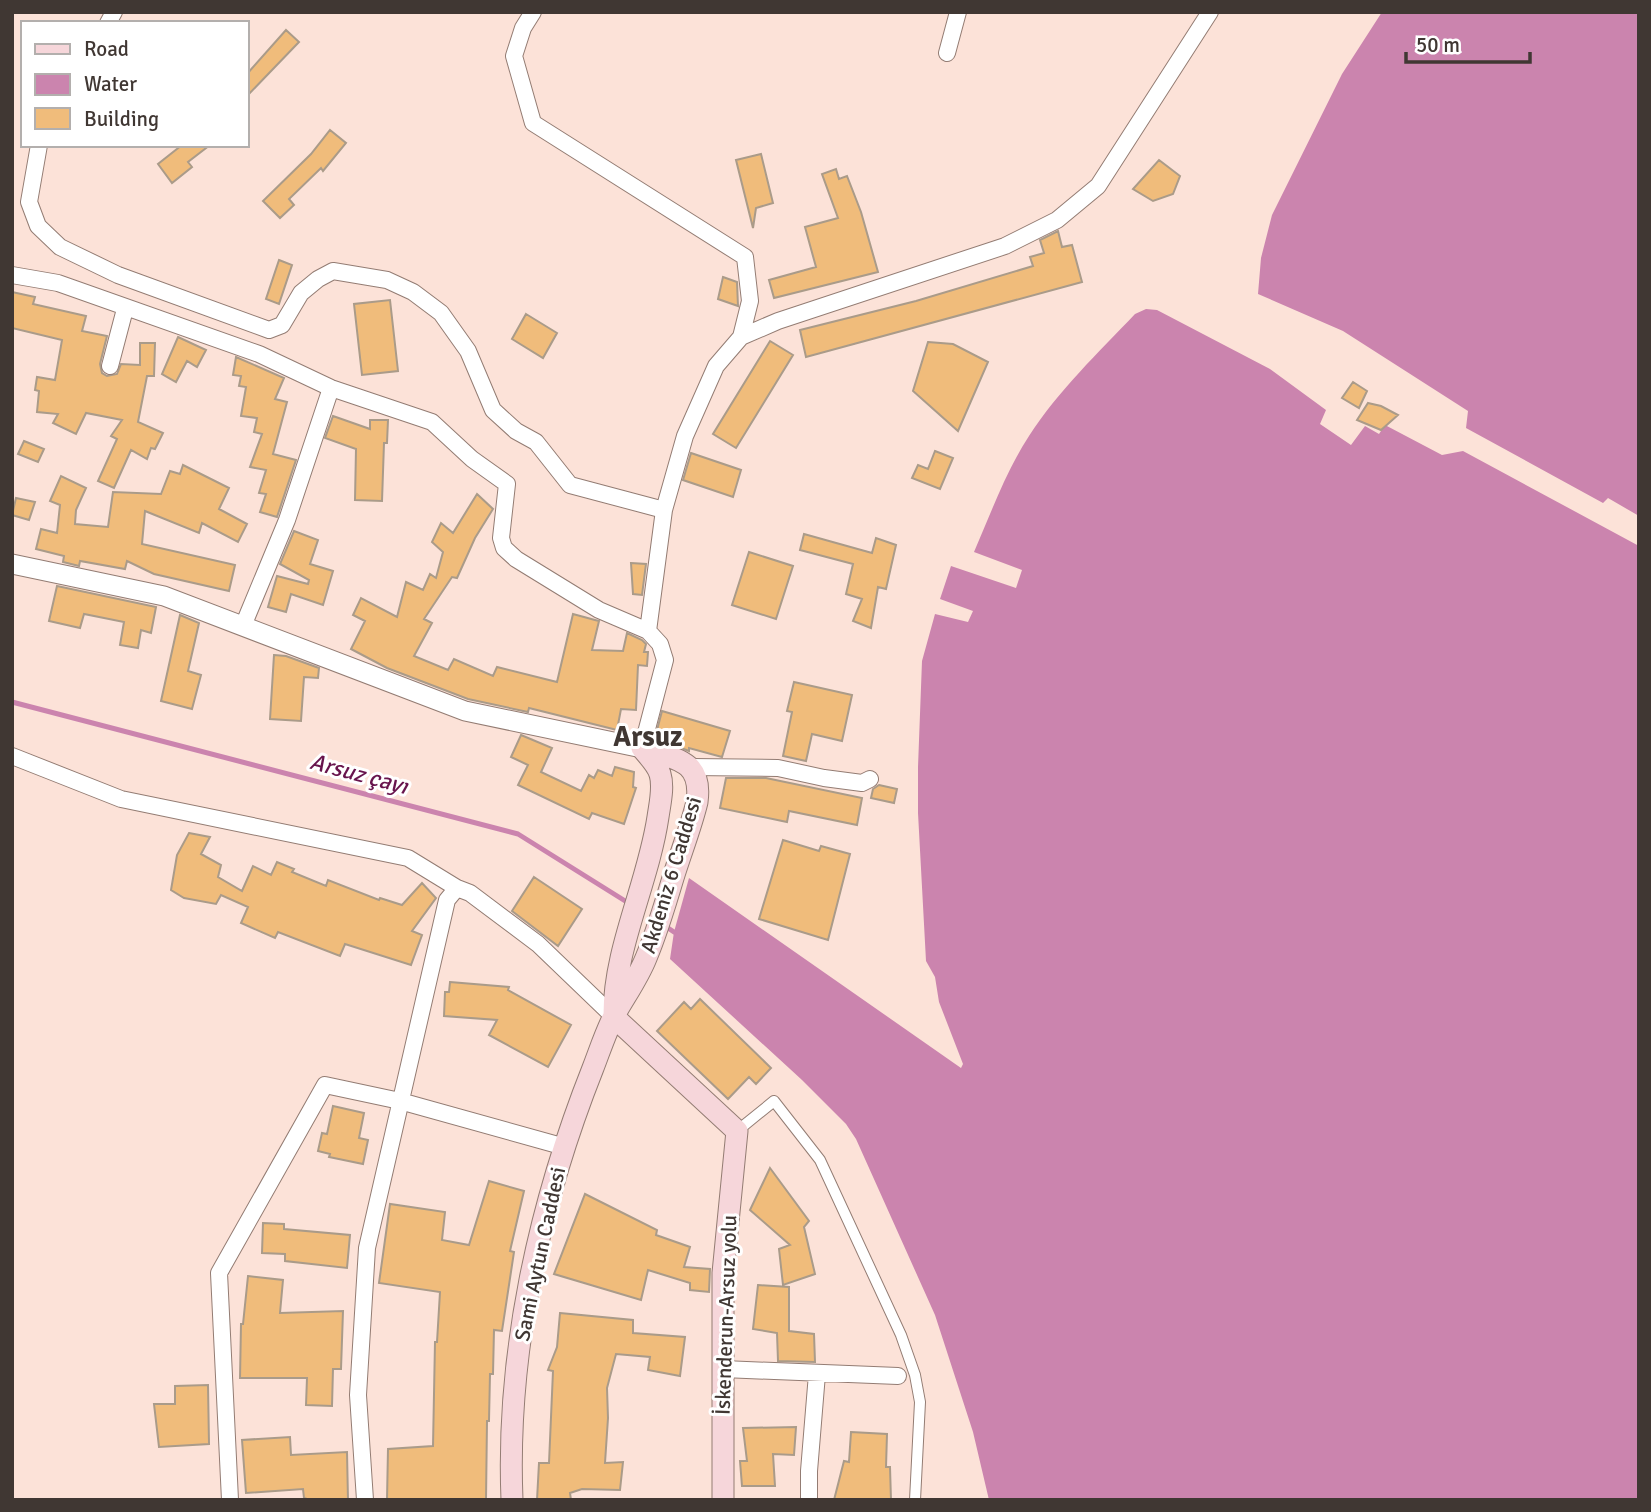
<svg xmlns="http://www.w3.org/2000/svg" width="1651" height="1512" viewBox="0 0 1651 1512" font-family="Signika,sans-serif">
	<rect width="100%" height="100%" fill="#fce2d8"/>
	<!-- water -->
	<path fill="#cb84ae" d="M1382,12H1639V516L1608,498L1603,503L1466,428L1468,411L1343,331L1258,294L1261,258L1272,215L1342,74Z
		M1146,309L1157,310L1270,369L1326,410L1320,424L1351,445L1365,426L1379,434L1385,425L1442,455L1463,451L1639,546V1500H989L973,1432L935,1315L856,1139L846,1124L802,1080L670,959L674,932L689,878L961,1068L963,1064L939,1002L935,977L926,961L918,813V767L922,661L935,614L968,622L973,611L940,599L951,566L1016,588L1022,570L974,552C991,513 1006,471 1029,436C1058,391 1099,352 1135,314Z"/>
	<g fill="none" stroke-linecap="round" stroke-linejoin="round">
		<!-- stream -->
		<path stroke="#cb84ae" stroke-width="5" d="M12,702L518,834L630,904
			M665,926L674,932"/>
	</g>
	<!-- building -->
	<path fill="#f0bc7b" stroke="#aa9b89" stroke-width="2" d="M286,30L299,42L247,96V74Z
		M330,130L346,143L323,171L321,168L289,199L294,205L280,218L263,201L311,154Z
		M182,145H210L188,162L192,167L172,183L158,164Z
		M761,154L773,203L756,208L753,228L736,160Z
		M1159,160L1180,176L1173,194L1153,201L1133,189Z
		M836,169L839,179L847,176L861,212L878,272L774,298L769,280L816,267L805,227L838,218L822,174Z
		M1058,231L1062,247L1072,245L1082,282L806,357L800,330L916,301L1033,266L1030,257L1044,253L1040,240Z
		M279,260L292,265L279,304L266,299Z
		M723,277L737,282L738,306L718,299Z
		M12,292L35,297L33,304L86,316L82,331L107,336L100,364L102,373L107,376L117,374L121,364L140,365V343H155L154,376H147L138,422L163,433L155,449L151,448L147,459L131,450L114,488L98,481L117,439L111,436L122,420L86,413L76,434L53,423L58,414L37,412L39,391L35,390L37,377L55,380L62,340L12,328Z
		M390,300L398,371L362,375L354,304Z
		M526,314L557,333L543,358L512,339Z
		M178,337L206,350L197,367L187,361L176,382L162,374Z
		M770,341L793,355L736,448L713,434Z
		M928,342L953,344L988,362L958,431L913,391Z
		M236,357L284,378L275,399L287,402L273,454L296,460L277,517L260,512L266,494L259,493L266,470L250,467L262,434L254,432L257,418L241,416L246,387L239,386L241,376L233,375Z
		M1353,382L1367,391L1359,408L1342,398Z
		M1368,403L1381,406L1398,415L1381,430L1357,420Z
		M333,416L370,429V420H388L387,443H384L382,501L355,500L356,449L325,438Z
		M24,441L44,449L38,462L18,454Z
		M935,451L953,458L940,489L912,478L918,465L928,469Z
		M691,453L741,470L733,497L683,480Z
		M183,465L229,488L219,509L247,524L238,542L202,523L199,533L145,511L142,544L235,565L229,591L154,574L127,561L125,569L80,561L79,566L63,562L64,556L36,549L41,529L57,533L60,505L50,501L61,476L86,488L76,510L75,524L108,527L113,492L161,494L170,471L180,474Z
		M477,494L493,509L475,538L457,578L452,577L424,619L432,623L414,656L448,670L454,659L493,676L497,667L557,682L573,614L595,620L599,621L592,650L623,651L627,633L642,640L646,644L644,652H648L647,666L638,665L636,710L621,709L617,730L529,708L528,712L468,699L387,668L351,649L365,621L353,615L361,598L397,617L406,582L423,590L430,574L436,578L443,552L432,542L441,523L453,533Z
		M16,498L35,502L29,520L12,515Z
		M294,531L318,540L310,564L333,571L323,605L291,594L286,612L268,607L277,576L308,584L309,580L280,564Z
		M804,534L872,553L876,538L896,545L886,589L878,587L871,628L853,621L862,599L846,594L853,564L800,550Z
		M749,552L793,566L776,619L732,605Z
		M631,563L646,564L642,595L633,594Z
		M57,586L156,607L151,633L141,630L138,648L120,645L124,622L84,614L80,628L49,621Z
		M180,615L199,623L188,671L201,675L192,709L161,701Z
		M274,655L286,656L319,668L318,678L304,677L301,721L270,719Z
		M794,682L852,695L842,741L812,734L806,761L783,756L792,712L787,711Z
		M662,711L730,731L722,757L689,748V751L655,738Z
		M521,735L552,748L541,772L581,791L589,775L594,778L598,770L612,776L615,767L634,772L633,787L636,788L624,824L592,813L589,819L518,785L528,765L511,757Z
		M726,778H766L862,798L857,825L789,811L787,822L720,808Z
		M879,785L897,789L894,803L871,798L873,789Z
		M189,833L210,837L201,854L221,865L218,877L242,891L253,866L271,875L277,862L294,869L292,872L326,886L328,880L379,900L380,898L402,905L422,883L436,898L412,931L422,935L411,965L345,944L340,956L278,932L275,938L241,923L248,907L221,895L216,904L184,898L171,890L177,855Z
		M783,840L819,851L821,846L850,854L828,940L759,919Z
		M534,877L582,909L558,946L512,911Z
		M450,982L509,987L508,990L571,1025L548,1067L489,1035L497,1020L444,1016L445,992H449Z
		M700,999L771,1068L756,1084L749,1077L728,1099L657,1031L684,1002L691,1009Z
		M333,1106L364,1113L359,1138L368,1140L363,1164L329,1157L330,1154L318,1151L322,1133L327,1134Z
		M770,1168L809,1221L804,1227L815,1274L783,1285L779,1249L790,1245L750,1210Z
		M489,1181L524,1191L510,1251L514,1252L502,1331L494,1330L493,1374H490L489,1421H487L486,1500H387L388,1449L433,1446L435,1342H437L440,1292L379,1283L390,1204L445,1212L442,1240L469,1245Z
		M585,1194L657,1230L656,1235L690,1247L684,1267L710,1269L709,1292L690,1290V1283L648,1270L641,1300L554,1274Z
		M263,1223L284,1224V1229L350,1235L347,1268L285,1261V1254L262,1253Z
		M248,1276L283,1280L280,1313L343,1311L341,1369H333L332,1406L306,1405L307,1378H240L241,1324H243Z
		M758,1285L789,1287V1331L814,1334L815,1362L778,1361L777,1333L753,1329Z
		M560,1313L633,1320V1333L685,1337L680,1376L648,1370L650,1357L616,1354L607,1388L608,1418L605,1463L623,1462L620,1490L582,1489L570,1493L571,1500H537L539,1463H549L553,1371L548,1370L557,1347Z
		M208,1385L209,1444L159,1447L154,1404H175V1386Z
		M796,1427L794,1455L773,1454L775,1486H742L740,1461H747L743,1428Z
		M851,1432L887,1434L886,1467H890L891,1500H834L844,1461L849,1462Z
		M290,1437L291,1455L347,1452L348,1500H310L304,1498L303,1489L246,1493L242,1440Z"/>
	<g fill="none" stroke-linecap="round" stroke-linejoin="round">
		<!-- pedestrian casing -->
		<g stroke="#937c73" stroke-width="12">
			<path id="pedestrian" d="M737,1131L774,1101L820,1160L901,1335L915,1375L920,1402L915,1500"/>
		</g>
		<!-- minor casing -->
		<g stroke="#937c73" stroke-width="18">
			<path id="minor" d="M533,12L523,28L514,56L533,123L745,257L750,301L741,337
				M108,23L114,12
				M947,53L958,12
				M39,145L29,202L38,226L60,247L118,275L269,330L282,325L301,293L318,279L333,271L387,280L413,292L441,313L468,351L493,410L516,431L536,442L570,485L664,510
				M12,275L58,283L259,354L331,388L432,422L472,459L507,484L501,538L504,548L516,559L599,610L648,631L660,644L665,660L642,748
				M110,366L125,309
				M243,626L287,520L331,388
				M648,631L664,510L685,436L716,366L741,337L778,321L1005,246L1057,220L1098,186L1210,12
				M12,756L121,799L408,858L457,888L470,893L538,944L614,1017
				M691,767L778,768L824,778L862,783L870,779
				M723,1369L898,1376
				M230,1500L219,1273L325,1085L400,1101L565,1147
				M365,1500L358,1395L367,1248L447,900L457,888
				M809,1500V1471L817,1374"/>
		</g>
		<!-- tertiary casing -->
		<g stroke="#937c73" stroke-width="21">
			<path id="tertiary" d="M12,564L164,596L465,711L642,748"/>
		</g>
		<!-- secondary casing -->
		<g stroke="#937c73" stroke-width="23">
			<path id="secondary" d="M614,1015C614,948 648,884 658,817C660,803 664,787 660,774C657,764 648,756 642,748
				M614,1017L737,1131L723,1273V1500
				M512,1500C506,1353 539,1204 593,1068C600,1050 606,1031 615,1014C625,996 638,978 646,958C657,932 665,905 673,878C681,852 691,827 697,802C703,759 674,759 642,748"/>
		</g>
		<!-- pedestrian -->
		<use href="#pedestrian" stroke="#fff" stroke-width="10"/>
		<!-- minor -->
		<use href="#minor" stroke="#fff" stroke-width="16"/>
		<!-- tertiary -->
		<use href="#tertiary" stroke="#fff" stroke-width="19"/>
		<!-- secondary -->
		<use href="#secondary" stroke="#f6d6da" stroke-width="21"/>
	</g>
	<g text-anchor="middle" dominant-baseline="central" stroke-width="6" stroke-linejoin="round" paint-order="stroke">
		<!-- street labels -->
		<g font-size="21" fill="#403733" stroke="#fff">
			<text transform="translate(671 875) rotate(-73)">Akdeniz 6 Caddesi</text>
			<text transform="translate(540 1254) rotate(-78)">Sami Aytun Caddesi</text>
			<text transform="translate(726 1315) rotate(-88)">İskenderun-Arsuz yolu</text>
		</g>
		<!-- water labels -->
		<g font-size="23" font-style="italic" fill="#68144d" stroke="#fff">
			<text transform="translate(359 774) rotate(15)">Arsuz çayı</text>
		</g>
		<!-- district labels -->
		<g font-size="28" font-weight="bold" fill="#403733" stroke="#fff">
			<text x="648" y="737">Arsuz</text>
		</g>
	</g>
	<!-- border -->
	<rect width="1651" height="1512" fill="none" stroke="#403733" stroke-width="28"/>
	<!-- legend -->
	<rect x="21" y="21" width="228" height="126" fill="#ffffff" stroke="#b3afad" stroke-width="2"/>
	<rect x="35" y="44" width="35" height="10" fill="#f6d6da" stroke="#b3afad" stroke-width="2"/>
	<text x="84" y="56" font-size="21" fill="#403733">Road</text>
	<rect x="35" y="74" width="35" height="21" fill="#cb84ae" stroke="#b3afad" stroke-width="2"/>
	<text x="84" y="91" font-size="21" fill="#403733">Water</text>
	<rect x="35" y="108" width="35" height="21" fill="#f0bc7b" stroke="#b3afad" stroke-width="2"/>
	<text x="84" y="126" font-size="21" fill="#403733">Building</text>
	<!-- scale -->
	<path d="M1406 52v10h124v-10" fill="none" stroke="#403733" stroke-width="3.5"/>
	<text x="1416" y="52" font-size="21" fill="#403733" stroke="#ffffff" stroke-width="5" paint-order="stroke">50 m</text>
</svg>
